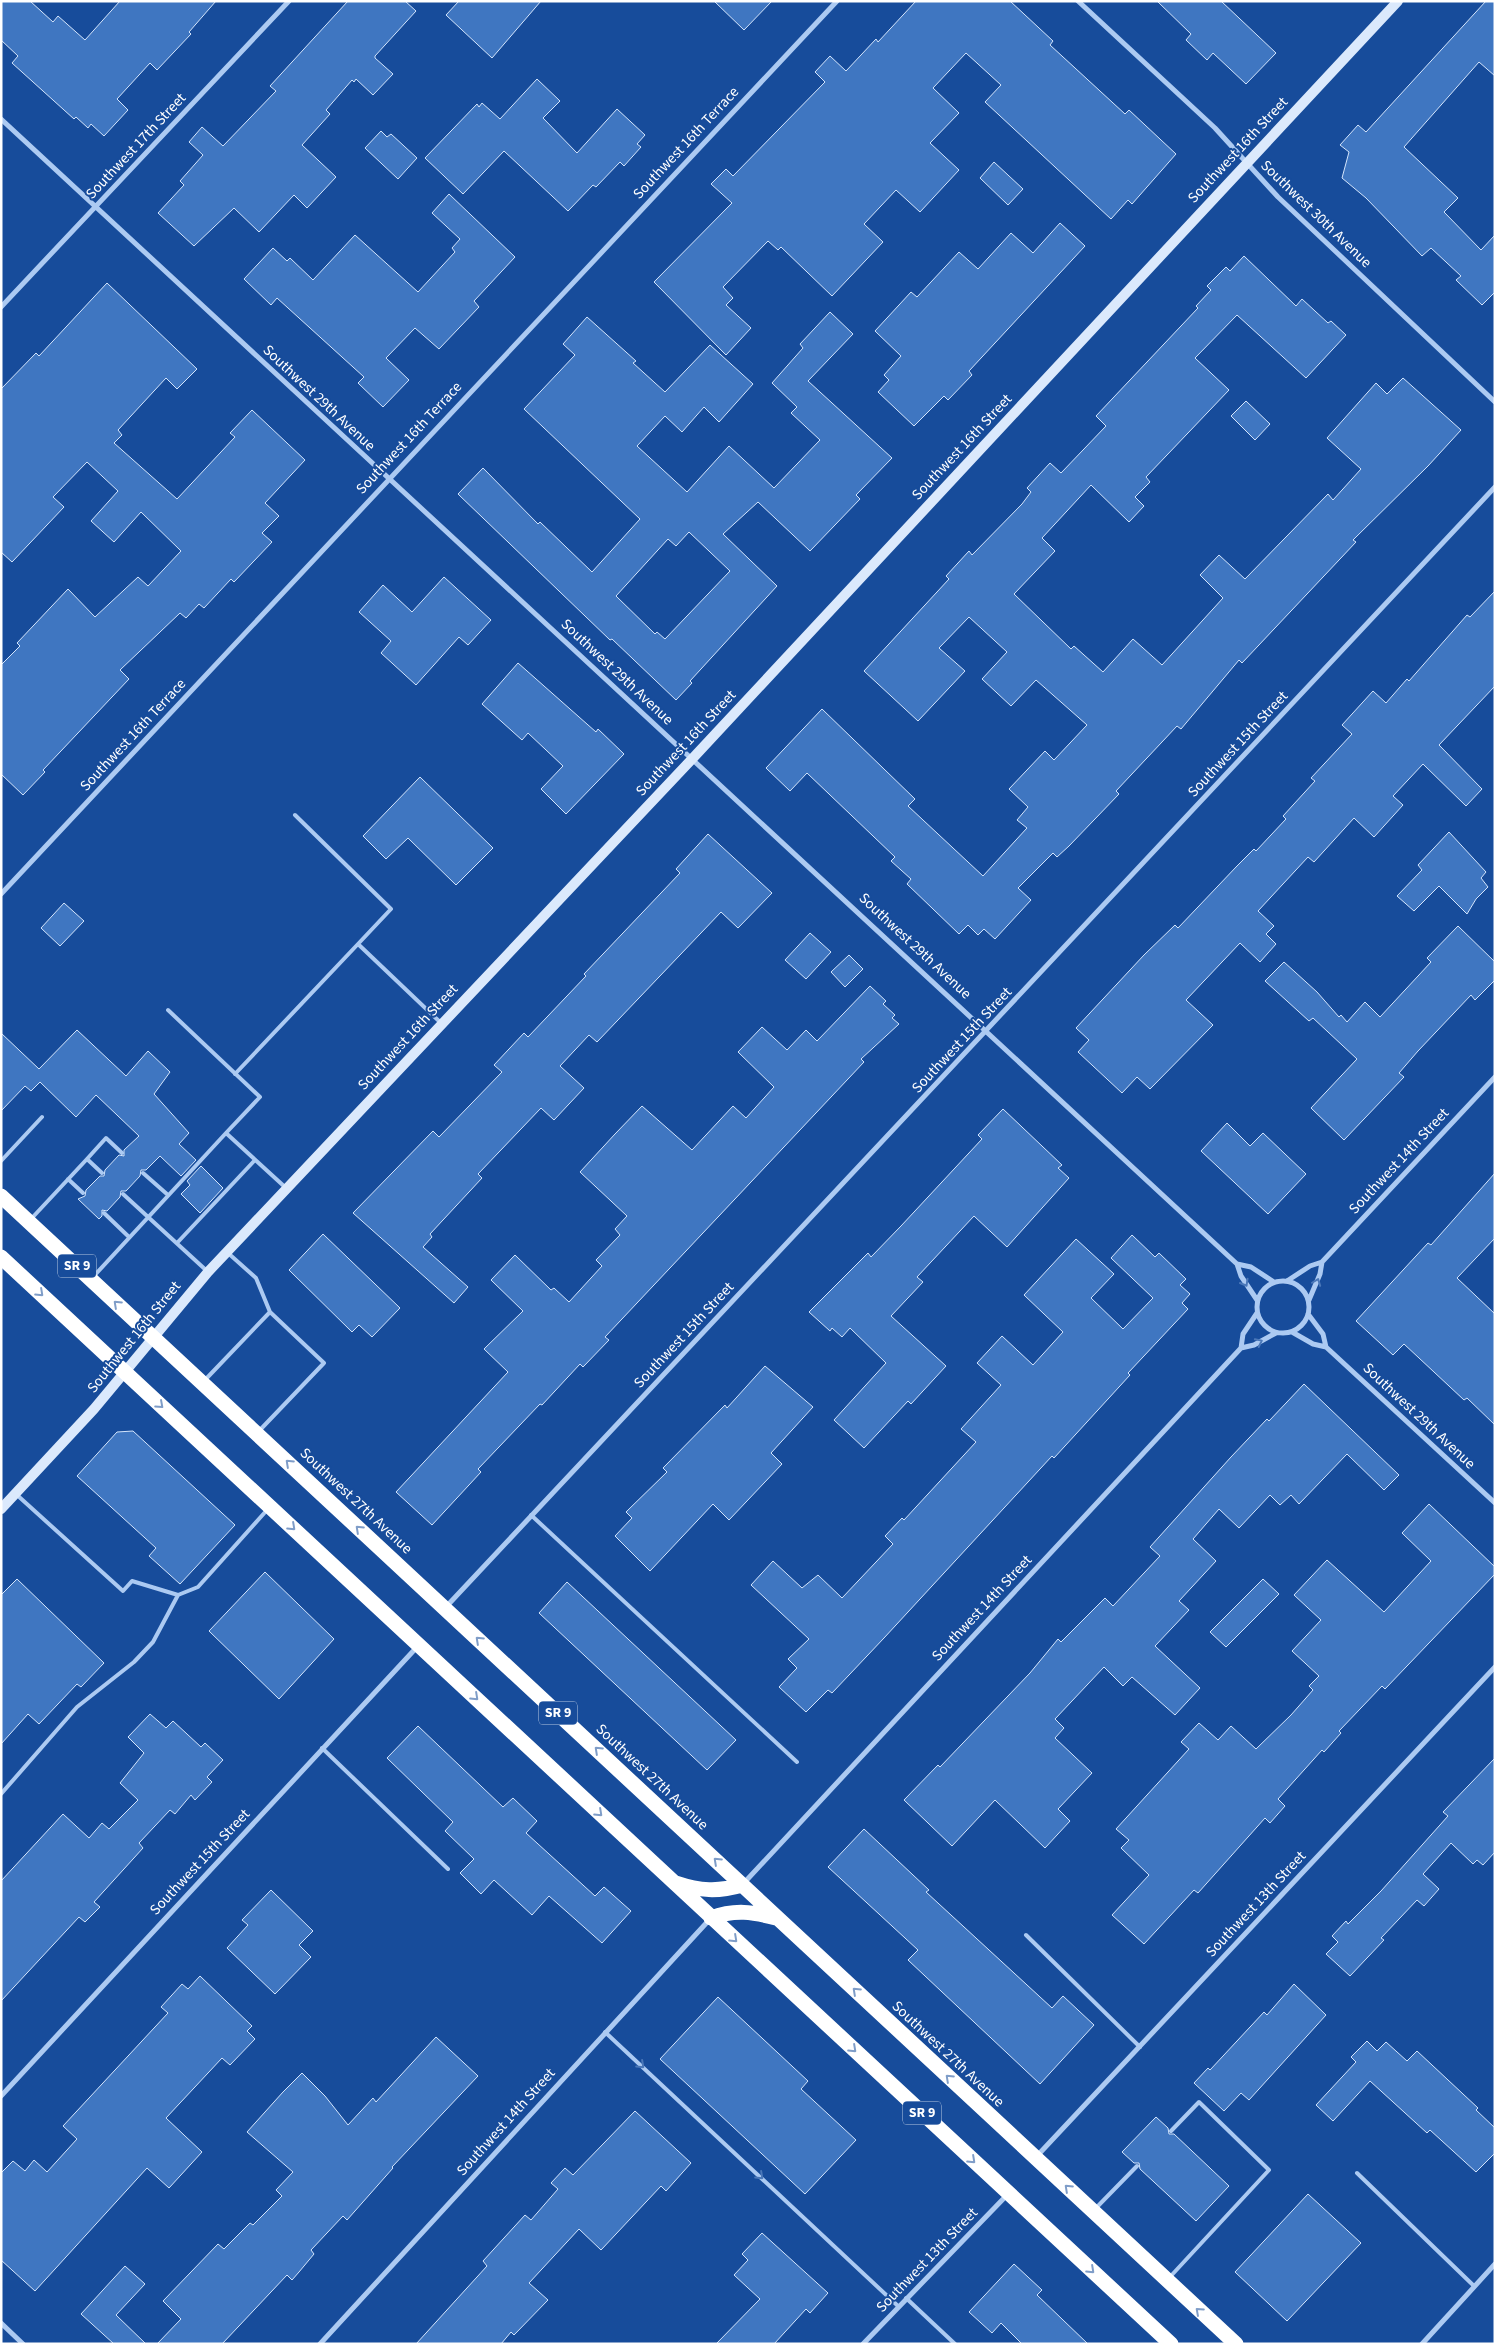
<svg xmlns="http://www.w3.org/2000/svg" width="1496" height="2345" viewBox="0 0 1496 2345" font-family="'Source Sans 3',sans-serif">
	<rect width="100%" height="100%" fill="#174c9b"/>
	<!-- building -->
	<path fill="#3f76c1" stroke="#d4e5fc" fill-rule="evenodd" d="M1,1H30L53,22L58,16L85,40L120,1H216L189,32L191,34L157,70L150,63L117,99L128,110L104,136L91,124L88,128L76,117L74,119L12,63L18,56L1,40Z
		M348,1H405L416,11L375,56V58L393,74L373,95L356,79L354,82L352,80L326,110L330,114L302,145L336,177L307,208L294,195L259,232L234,208L194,246L158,213L184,185L180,181L203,155L189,142L202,127L223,146L276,91L270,86Z
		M459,1H541L492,58L446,15Z
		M714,1H772L744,30Z
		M916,1H1010L1053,41L1050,45L1125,114L1129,110L1176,154L1132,204L1128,200L1111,219L985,102L1001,85L966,53L933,88L959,113L930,143L959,170L920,212L896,190L864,224L883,242L832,296L781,247L778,250L768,241L723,287L733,298L726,305L751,328L726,355L654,282L732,203L711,184L726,169L733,176L825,82L815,72L830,56L846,71L876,39L878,42Z
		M1157,1H1221L1276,53L1246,84L1213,53L1207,60L1186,40L1191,34Z
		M1486,1H1495V76L1479,62L1404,147L1458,198L1444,212L1481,250L1495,235V292L1482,305L1456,280L1461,276L1431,248L1422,256L1366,198L1342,178L1349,152L1340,145L1358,125L1366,132Z
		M537,79L560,101L543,118L577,153L617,109L645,135L637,144L641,147L624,166L620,162L596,187L593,185L568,211L504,151L463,194L425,158L477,104L479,107L482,103L500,119Z
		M381,131L387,137L391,134L417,158L398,179L365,148Z
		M994,162L1023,189L1008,205L980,178Z
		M449,194L515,257L474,301L479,307L439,349L415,328L386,358L409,380L383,407L358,383L364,377L277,298L271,305L244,279L273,248L287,261L290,258L313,280L355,235L418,292L455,252L452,248L460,239L432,213Z
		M1060,223L1085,246L969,371L972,375L948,400L944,396L914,426L878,392L889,380L884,375L901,356L875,331L911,292L917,297L959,252L978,269L1011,233L1033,253Z
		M1244,256L1296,306L1302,299L1328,323L1331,321L1346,335L1306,378L1237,315L1195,358L1229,390L1146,477L1150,482L1135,497L1144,506L1129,522L1091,485L1042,538L1055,551L1014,594L1071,649L1074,646L1103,672L1133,639L1162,665L1223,598L1200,575L1219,555L1245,579L1328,494L1333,500L1361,469L1327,438L1376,383L1387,394L1403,378L1461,430L1428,466L1353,540L1356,542L1242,663L1239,660L1181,729L1177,726L1116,791L1119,794L1069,846L1057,857L1053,853L1018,888L1031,900L995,939L984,929L978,935L968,925L959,934L907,884L911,879L891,861L895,857L807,773L790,791L766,768L822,709L915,799L908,806L983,876L1027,828L1017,820L1028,807L1009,789L1045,751L1054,760L1087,725L1036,680L1011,706L982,679L1007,652L969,617L939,648L965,671L918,721L864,671L949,579L946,576L969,551L972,555L1022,504L1031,492L1027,488L1050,463L1061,473L1106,426L1096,416L1198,308L1196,306L1211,290L1207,286L1226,267L1230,271Z
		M107,283L197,369L177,389L166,378L118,430L122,435L114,443L177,499L235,437L230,433L252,410L305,460L265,503L279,516L262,533L272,542L234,582L231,579L204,608L199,604L186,618L180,613L120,670L129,679L43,770L45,772L23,795L1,774V665L20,646L17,643L68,589L95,617L138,577L148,586L181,551L141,512L114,542L91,521L118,491L87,462L53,497L64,507L47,525L12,562L1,552V389L36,353L39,356Z
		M830,312L853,334L808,381L892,458L856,495L860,499L810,551L758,502L723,534L777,586L690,681L692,683L676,700L612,639L610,640L458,494L483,468L538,524L540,522L592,572L640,519L524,409L575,355L563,344L587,317L636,361L633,363L665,392L710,345L753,384L719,422L704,407L682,432L665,416L637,446L687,492L729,446L774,488L820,440L791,413L797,407L772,383L803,348L800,344ZM689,532L730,571L665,639L657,632L655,634L616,596L668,539L676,546Z
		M1246,401L1270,424L1255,440L1231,416Z
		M444,577L491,620L468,645L459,637L416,685L381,653L391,641L359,612L383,585L412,612Z
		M1495,591V686L1439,745L1482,789L1466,806L1423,764L1393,796L1403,805L1374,837L1354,818L1314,862L1308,857L1258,911L1274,926L1266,934L1276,944L1260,962L1240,943L1186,1000L1213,1025L1150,1089L1137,1077L1122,1093L1078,1052L1089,1040L1076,1028L1144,955L1175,925L1178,928L1237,866L1254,849L1256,851L1286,819L1283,816L1315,781L1311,778L1352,734L1342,725L1373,691L1386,703L1407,679L1409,681L1467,615L1470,617Z
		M518,663L596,732L598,729L624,754L566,814L541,789L563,766L528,733L522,740L482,704Z
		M420,777L493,848L456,885L408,838L386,859L363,836Z
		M1449,832L1486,872L1481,878L1488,887L1476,899L1467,914L1439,886L1414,911L1397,896L1422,870L1418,865Z
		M708,834L772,893L738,928L721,912L597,1042L589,1035L560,1066L584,1088L554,1120L541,1108L478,1174L482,1178L430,1234L432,1237L423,1247L468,1287L454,1303L353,1213L433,1131L439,1137L502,1072L494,1065L524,1033L528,1037L586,976L584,974L680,873L676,869Z
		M64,903L84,921L60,946L41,928Z
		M1458,926L1495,962V980L1475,1000L1471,995L1418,1051L1399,1073L1404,1077L1344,1140L1311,1108L1357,1059L1313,1018L1309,1021L1265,981L1284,962L1317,992L1339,1017L1341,1015L1347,1022L1365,1002L1380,1017L1431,962L1427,958Z
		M810,933L831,952L806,979L785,960Z
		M849,955L863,969L845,987L831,972Z
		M870,986L886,1001L883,1004L895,1015L892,1018L899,1024L861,1059L864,1062L605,1337L609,1340L583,1367L580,1364L542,1405L540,1404L478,1469L481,1472L432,1525L396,1492L508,1372L484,1349L523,1311L491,1280L515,1255L551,1290L554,1288L569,1302L602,1266L596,1260L620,1235L615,1229L627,1216L580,1172L615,1134L642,1106L692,1150L733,1106L746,1118L774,1087L738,1052L762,1027L787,1050L806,1030L817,1041Z
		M77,1030L126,1076L148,1051L170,1072L154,1094L189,1133L179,1144L196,1160L181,1176L160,1156L146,1170H141L140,1176L126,1191H121L120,1197L107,1211L102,1210V1216L99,1219L78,1199L85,1196L86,1190L100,1176H104L105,1170L119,1155L124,1156V1150L139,1136L96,1095L76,1117L40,1082L31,1091L25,1086L1,1111V1033L39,1069Z
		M1003,1109L1062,1165L1058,1168L1069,1178L1007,1247L974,1216L917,1277L923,1282L891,1316L946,1366L911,1404L908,1401L864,1448L834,1420L886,1363L850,1328L842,1337L832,1328L830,1331L809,1312L868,1253L871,1257L901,1226L982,1139L978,1135Z
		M1227,1123L1250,1146L1263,1133L1306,1174L1268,1214L1201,1151Z
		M201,1166L223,1188L200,1213L181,1194L190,1185L187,1181Z
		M1495,1173V1238L1457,1278L1495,1314V1425L1467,1398L1464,1400L1404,1344L1393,1355L1356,1321L1428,1243L1431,1245Z
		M323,1234L400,1308L372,1337L359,1325L352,1332L289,1270Z
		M1132,1235L1155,1257L1159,1253L1186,1279L1180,1285L1190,1294L1182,1303L1188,1309L1128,1373L1130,1375L1054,1458L1052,1456L884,1638L832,1693L828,1690L806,1712L779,1687L797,1668L788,1659L809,1639L751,1585L773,1561L802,1588L818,1575L842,1598L893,1544L885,1536L902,1518L904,1520L976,1442L961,1429L1001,1385L977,1363L1002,1336L1033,1365L1063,1332L1024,1295L1076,1239L1114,1274L1091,1298L1123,1329L1153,1298L1111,1258Z
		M765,1366L813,1407L771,1453L782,1464L729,1520L713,1504L650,1571L615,1536L632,1518L626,1512L667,1472L663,1468L725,1405L727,1408Z
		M1304,1384L1399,1475L1384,1490L1347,1454L1299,1504L1291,1495L1280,1505L1270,1495L1239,1528L1219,1509L1193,1539L1216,1561L1179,1601L1189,1610L1155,1646L1200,1688L1175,1715L1132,1677L1123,1686L1104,1667L1055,1719L1064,1728L1055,1738L1092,1773L1058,1809L1070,1821L1045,1848L995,1800L952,1846L904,1800L938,1765L940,1767L1030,1673L1058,1639L1061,1642L1105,1598L1113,1606L1160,1556L1150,1547L1231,1457L1267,1419L1269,1421Z
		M133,1431L235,1525L180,1584L149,1556L156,1548L77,1476L117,1432Z
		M1429,1504L1495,1567V1574L1385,1689L1382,1686L1339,1731L1341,1733L1324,1752L1322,1750L1278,1799L1285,1806L1270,1823L1265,1818L1198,1893L1194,1890L1144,1944L1112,1915L1149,1875L1121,1848L1129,1840L1116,1829L1189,1749L1181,1742L1199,1723L1218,1740L1231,1726L1256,1749L1291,1715L1313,1690L1309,1686L1319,1676L1292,1651L1321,1620L1294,1595L1327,1560L1384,1612L1431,1561L1402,1533Z
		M265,1572L334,1639L279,1699L209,1631Z
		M17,1579L104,1663L81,1687L77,1684L39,1724L28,1714L1,1744V1595Z
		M1263,1579L1279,1594L1226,1647L1210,1632Z
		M567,1582L736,1740L707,1770L539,1613Z
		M150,1714L166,1728L173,1721L201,1747L205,1743L223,1760L207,1777L212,1782L195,1800L191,1795L175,1814L170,1810L139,1843L143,1848L94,1902L100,1907L85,1922L79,1917L1,2001V1881L63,1814L89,1838L102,1823L109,1829L138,1800L120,1783L144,1753L128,1737Z
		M418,1726L503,1807L513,1798L537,1821L526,1833L595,1896L604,1887L631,1911L602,1943L549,1896L532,1915L494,1880L481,1894L460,1873L474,1859L445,1831L453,1822L387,1758Z
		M1495,1758V1852L1483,1865L1477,1860L1473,1864L1451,1843L1423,1874L1439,1889L1424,1906L1417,1900L1381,1938L1384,1940L1350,1976L1326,1954L1338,1942L1332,1936L1346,1921L1348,1924L1381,1891L1448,1816L1443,1812Z
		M864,1829L929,1890L926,1892L1052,2008L1063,1996L1094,2025L1040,2084L908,1960L918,1950L828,1867Z
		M271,1890L313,1931L299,1945L311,1957L275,1994L227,1948L248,1925L242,1920Z
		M200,1976L252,2026L247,2031L255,2039L230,2065L222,2058L166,2118L202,2152L169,2188L147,2168L35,2291L1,2260V2173L13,2161L25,2171L34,2160L47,2172L77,2139L63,2126L168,2013L161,2007L182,1984L188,1989Z
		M1294,1984L1326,2015L1249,2100L1241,2093L1224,2111L1194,2083L1208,2068L1210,2070L1264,2012L1267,2015Z
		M718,1997L808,2081L801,2089L856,2140L805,2194L660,2059Z
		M436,2037L478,2076L392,2167L393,2168L347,2220L343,2216L311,2250L314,2254L299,2272L292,2280L287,2275L222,2344H157L181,2319L163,2301L218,2244L224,2249L250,2223L253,2225L282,2196L276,2190L293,2172L247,2132L283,2092L302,2073L325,2096L348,2125L373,2098L376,2102Z
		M1367,2041L1377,2051L1386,2042L1407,2061L1417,2051L1478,2108L1476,2110L1495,2128V2153L1476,2172L1430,2130L1427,2133L1370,2081L1333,2121L1316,2105L1356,2062L1351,2057Z
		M635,2111L691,2163L666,2191L661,2186L601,2250L579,2229L529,2283L548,2300L514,2335L511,2332L501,2344H416L487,2266L483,2261L525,2215L531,2220L558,2189L551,2183L565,2168L573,2175Z
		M1156,2117L1168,2128L1169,2134H1174L1229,2186L1196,2221L1140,2169L1139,2163H1134L1122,2152Z
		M1308,2194L1361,2243L1287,2321L1235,2272Z
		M762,2233L828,2293L810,2313L806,2309L774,2344H716L760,2299L734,2275L748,2260L742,2254Z
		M1014,2264L1042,2290L1037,2295L1088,2344H1022L1001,2323L992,2333L969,2312Z
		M125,2266L145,2284L116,2315L146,2344H114L81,2314Z"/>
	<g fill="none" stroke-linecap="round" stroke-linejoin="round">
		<!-- lane -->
		<path stroke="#accaf2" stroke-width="4" d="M295,815L391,909L358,944L441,1023
			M168,1010L260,1097L226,1133
			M235,1074L358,944
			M87,1159L106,1138L122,1153
			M1,1161L42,1117
			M143,1173L168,1195
			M68,1179L83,1193
			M123,1194L208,1272
			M104,1213L129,1237
			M31,1219L87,1159L102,1173
			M177,1243L255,1160
			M228,1253L256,1278L270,1312L324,1363L259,1431
			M93,1277L226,1133L286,1188
			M204,1381L270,1312
			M17,1495L123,1591L132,1581L178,1595L198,1587L267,1510
			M531,1515L797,1762
			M322,1748L448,1869
			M1,1794L77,1707L134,1662L153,1642L178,1595
			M1026,1935L1140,2047
			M605,2032L898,2306
			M1357,2173L1474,2286
			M1096,2208L1137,2166
			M1169,2278L1269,2170L1199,2102L1171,2131
			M906,2298L955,2344"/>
		<!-- street -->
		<path stroke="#accaf2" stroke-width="5" d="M1078,1L1215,128L1278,197L1495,402
			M1,119L1237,1264L1241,1276L1257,1300
			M1,307L289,1
			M1,894L837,1
			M1237,1264L1251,1267L1274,1282
			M1257 1307a26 26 0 1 1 52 0a26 26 0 1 1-52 0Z
			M1287,1281L1310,1266L1322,1262L1495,1077
			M1309,1300L1320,1274L1322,1262
			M1308,1314L1323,1334L1326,1347
			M1292,1332L1313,1344L1326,1347L1495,1503
			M1241,1348L1243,1334L1257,1313
			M445,1608L1495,487
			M743,1884L1241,1348L1254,1345L1276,1333
			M1,2096L417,1647
			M1037,2156L1495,1667
			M1,2323L23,2344
			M320,2344L710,1919
			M863,2344L1007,2195
			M1422,2344L1495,2264"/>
		<!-- secondary -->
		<path stroke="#dbe9fc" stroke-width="10" d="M1,1509L94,1409L208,1272L693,758L1398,1"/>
		<!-- highway -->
		<path stroke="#fff" stroke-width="15" d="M1,1196L1236,2344
			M1,1257L1171,2344
			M676,1883C700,1891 718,1892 742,1885
			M711,1918C735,1909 753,1912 776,1918"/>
	</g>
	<!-- one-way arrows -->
	<defs><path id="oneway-chevron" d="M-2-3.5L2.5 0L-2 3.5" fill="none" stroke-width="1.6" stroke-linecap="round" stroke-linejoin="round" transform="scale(1.25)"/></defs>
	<g stroke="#4b78b9">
		<use href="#oneway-chevron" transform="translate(1317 1282) rotate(-69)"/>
		<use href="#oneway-chevron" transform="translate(1245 1283) rotate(60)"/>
		<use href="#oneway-chevron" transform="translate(1259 1342) rotate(-26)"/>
		<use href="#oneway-chevron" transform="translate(641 2065) rotate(43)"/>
		<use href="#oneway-chevron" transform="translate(760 2176) rotate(43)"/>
	</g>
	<g stroke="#7f9dc8">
		<use href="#oneway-chevron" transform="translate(40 1293) rotate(43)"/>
		<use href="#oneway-chevron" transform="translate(117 1304) rotate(-137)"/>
		<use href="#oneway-chevron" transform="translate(160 1405) rotate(42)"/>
		<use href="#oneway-chevron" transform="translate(289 1463) rotate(-137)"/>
		<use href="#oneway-chevron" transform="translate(292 1527) rotate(43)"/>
		<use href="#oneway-chevron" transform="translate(359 1529) rotate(-137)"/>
		<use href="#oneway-chevron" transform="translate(479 1640) rotate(-137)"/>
		<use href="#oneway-chevron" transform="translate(475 1697) rotate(43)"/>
		<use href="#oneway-chevron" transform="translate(598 1750) rotate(-137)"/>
		<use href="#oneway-chevron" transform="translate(599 1813) rotate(43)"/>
		<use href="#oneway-chevron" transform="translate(717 1861) rotate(-137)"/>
		<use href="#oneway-chevron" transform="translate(734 1939) rotate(43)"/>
		<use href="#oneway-chevron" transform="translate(856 1991) rotate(-137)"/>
		<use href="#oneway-chevron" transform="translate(853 2049) rotate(43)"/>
		<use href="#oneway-chevron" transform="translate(949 2078) rotate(-137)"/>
		<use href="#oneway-chevron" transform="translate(972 2160) rotate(43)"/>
		<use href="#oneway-chevron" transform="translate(1068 2188) rotate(-137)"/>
		<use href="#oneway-chevron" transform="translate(1091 2270) rotate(43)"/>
		<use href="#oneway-chevron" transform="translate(1199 2311) rotate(-138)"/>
	</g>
	<g text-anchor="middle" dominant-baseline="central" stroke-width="4" stroke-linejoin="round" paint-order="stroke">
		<!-- shield labels -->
		<g fill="#174c9b" stroke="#b9c9e1" stroke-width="1">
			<rect x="58" y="1254.5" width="38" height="23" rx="4"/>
			<rect x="539" y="1701.5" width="38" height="23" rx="4"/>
			<rect x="903" y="2101.5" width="38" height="23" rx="4"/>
		</g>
		<g font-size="14" font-weight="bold" fill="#fff">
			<text x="77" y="1266">SR 9</text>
			<text x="558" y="1713">SR 9</text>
			<text x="922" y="2113">SR 9</text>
		</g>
		<!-- street labels -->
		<g font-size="15" fill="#fff" stroke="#174c9b">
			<text transform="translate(686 143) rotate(-47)">Southwest 16th Terrace</text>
			<text transform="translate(136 146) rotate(-47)">Southwest 17th Street</text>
			<text transform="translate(1238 150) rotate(-47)">Southwest 16th Street</text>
			<text transform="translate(1316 214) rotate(44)">Southwest 30th Avenue</text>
			<text transform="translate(319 398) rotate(43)">Southwest 29th Avenue</text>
			<text transform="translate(409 438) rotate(-47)">Southwest 16th Terrace</text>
			<text transform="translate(962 447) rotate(-47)">Southwest 16th Street</text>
			<text transform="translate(617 672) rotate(43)">Southwest 29th Avenue</text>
			<text transform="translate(133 735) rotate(-47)">Southwest 16th Terrace</text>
			<text transform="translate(686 743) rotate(-47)">Southwest 16th Street</text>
			<text transform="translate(1238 744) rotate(-47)">Southwest 15th Street</text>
			<text transform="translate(915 946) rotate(43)">Southwest 29th Avenue</text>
			<text transform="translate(408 1037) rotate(-47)">Southwest 16th Street</text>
			<text transform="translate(962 1040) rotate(-47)">Southwest 15th Street</text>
			<text transform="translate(1399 1161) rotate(-47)">Southwest 14th Street</text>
			<text transform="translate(684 1335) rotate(-47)">Southwest 15th Street</text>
			<text transform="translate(134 1337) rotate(-51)">Southwest 16th Street</text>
			<text transform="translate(1419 1416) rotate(43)">Southwest 29th Avenue</text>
			<text transform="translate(356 1501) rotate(43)">Southwest 27th Avenue</text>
			<text transform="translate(982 1608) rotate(-47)">Southwest 14th Street</text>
			<text transform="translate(652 1777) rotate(43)">Southwest 27th Avenue</text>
			<text transform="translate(200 1862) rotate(-47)">Southwest 15th Street</text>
			<text transform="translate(1256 1904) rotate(-47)">Southwest 13th Street</text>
			<text transform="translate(948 2054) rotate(43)">Southwest 27th Avenue</text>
			<text transform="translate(506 2122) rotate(-48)">Southwest 14th Street</text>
			<text transform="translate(927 2260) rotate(-46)">Southwest 13th Street</text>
		</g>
	</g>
	<!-- border -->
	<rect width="1496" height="2345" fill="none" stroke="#ffffff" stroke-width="5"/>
</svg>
